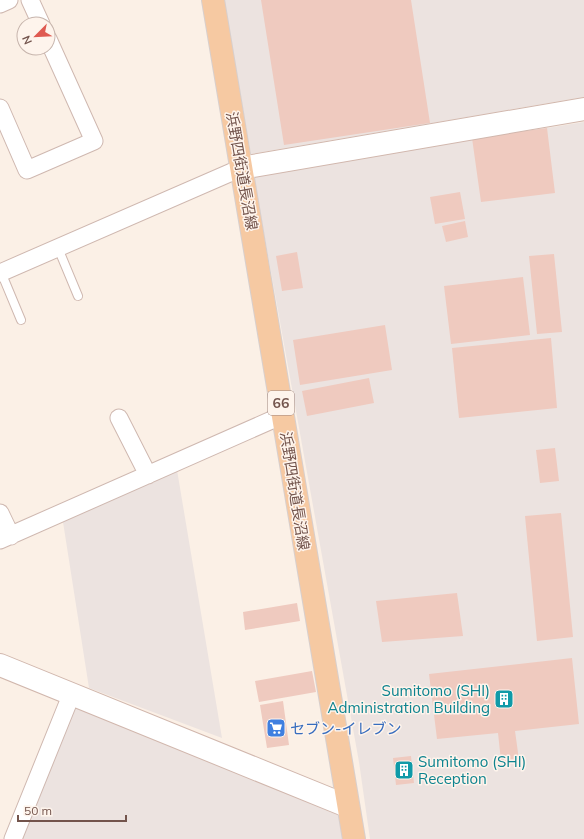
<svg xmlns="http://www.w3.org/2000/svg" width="584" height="839" viewBox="0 0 584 839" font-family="Mulish,'Noto Sans JP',sans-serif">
	<rect width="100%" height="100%" fill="#fbf0e6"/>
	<!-- industrial -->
	<path fill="#ece3e0" d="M224,0H584V97L251,154Z
		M584,122V839H370L359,762L254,177L472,138L547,128Z
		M177,470L222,738L89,688L63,522Z
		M75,700L339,808L345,839H21Z"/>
	<!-- building -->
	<path fill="#efcabf" d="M261,0H411L430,123L284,145Z
		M547,128L555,193L481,202L472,138Z
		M460,192L465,219L435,224L430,197Z
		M465,221L468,237L446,242L442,226Z
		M297,252L303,288L282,291L276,256Z
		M554,254L562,332L537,334L529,256Z
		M523,277L530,335L451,344L444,286Z
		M385,325L392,370L300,385L293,340Z
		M551,338L557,408L459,418L452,348Z
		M369,378L374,403L307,416L302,391Z
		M555,448L559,481L540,483L536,450Z
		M561,513L573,637L537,641L525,516Z
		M457,593L463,636L382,642L376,601Z
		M297,603L300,621L245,630L243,612Z
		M572,658L579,724L515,731L519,760L501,761L498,733L437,739L429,674Z
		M312,671L316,692L259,702L255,681Z
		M283,701L289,745L267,748L260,705Z
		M411,756L414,783L396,785L393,758Z"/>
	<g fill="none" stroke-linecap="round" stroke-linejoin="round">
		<!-- lane casing -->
		<g stroke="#cfb8b0" stroke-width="10">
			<path id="lane" d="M58,248L78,296
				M1,272L21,320"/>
		</g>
		<!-- street casing -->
		<g stroke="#cfb8b0" stroke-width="19">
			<path id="street" d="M30,0L41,24
				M0,4L9,0
				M0,108L27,170L94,141L48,39
				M0,273L241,168
				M119,418L148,475
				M0,513L11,536
				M0,540L283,415
				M13,839L72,693"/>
		</g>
		<!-- secondary casing -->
		<g stroke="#d1b7ad" stroke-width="24">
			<path id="secondary" d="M241,168L584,109
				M0,665L347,806"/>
		</g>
		<!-- primary casing -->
		<g stroke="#d8cfcd" stroke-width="24">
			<path id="primary" d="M213,0L354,839"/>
		</g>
		<!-- lane -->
		<use href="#lane" stroke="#fff" stroke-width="8"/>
		<!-- street -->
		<use href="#street" stroke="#fff" stroke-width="17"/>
		<!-- secondary -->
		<use href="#secondary" stroke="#fff" stroke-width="22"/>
		<!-- primary -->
		<use href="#primary" stroke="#f6c9a2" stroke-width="22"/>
	</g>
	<!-- icons -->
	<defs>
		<g id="building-square" transform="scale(1)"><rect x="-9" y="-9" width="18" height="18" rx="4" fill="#0f9aa8" stroke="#fef4ec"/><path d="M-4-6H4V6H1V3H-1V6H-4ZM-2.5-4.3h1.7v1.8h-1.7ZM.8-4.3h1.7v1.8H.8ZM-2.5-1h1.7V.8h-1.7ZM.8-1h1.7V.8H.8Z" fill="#fff"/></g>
		<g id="supermarket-square" transform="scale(1)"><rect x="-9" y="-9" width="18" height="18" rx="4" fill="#3f7fe0" stroke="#fef4ec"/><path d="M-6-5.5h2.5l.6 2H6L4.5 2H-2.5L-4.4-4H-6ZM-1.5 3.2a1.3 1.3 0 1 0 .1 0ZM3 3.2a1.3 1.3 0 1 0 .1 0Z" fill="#fff"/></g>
	</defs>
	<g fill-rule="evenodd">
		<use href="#building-square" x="504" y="699"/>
		<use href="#supermarket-square" x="276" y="728"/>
		<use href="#building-square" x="404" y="770"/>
	</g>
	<g text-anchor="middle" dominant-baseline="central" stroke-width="3" stroke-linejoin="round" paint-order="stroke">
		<!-- shield labels -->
		<rect fill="#fef4ec" stroke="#9d847c" stroke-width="1" x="268" y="391" width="26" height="24" rx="3"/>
		<g font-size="14" font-weight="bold" fill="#73544c">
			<text x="281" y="403">66</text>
		</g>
		<!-- street labels -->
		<g font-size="15" fill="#73544c" stroke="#fef4ec">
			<text transform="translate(242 171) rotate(80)">浜野四街道長沼線</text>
			<text transform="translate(295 491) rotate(81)">浜野四街道長沼線</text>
		</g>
		<!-- culture labels -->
		<g font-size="15" fill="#0d838f" stroke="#fef4ec" text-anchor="end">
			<text x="490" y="690">Sumitomo (SHI)<tspan x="490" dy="17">Administration Building</tspan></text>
			<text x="418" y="761" text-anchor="start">Sumitomo (SHI)<tspan x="418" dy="17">Reception</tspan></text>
		</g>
		<!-- shop labels -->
		<g font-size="15" fill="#366cbe" stroke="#fef4ec" text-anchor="start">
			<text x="290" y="728">セブン-イレブン</text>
		</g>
	</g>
	<!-- north arrow -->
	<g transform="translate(36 36) rotate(246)"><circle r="19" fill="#fef4ec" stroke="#c6b4ac"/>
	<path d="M0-3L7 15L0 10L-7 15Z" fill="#df5a51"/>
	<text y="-6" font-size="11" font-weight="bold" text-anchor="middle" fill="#73544c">N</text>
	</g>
	<!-- scale -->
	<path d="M18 815v6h108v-6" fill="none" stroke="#73544c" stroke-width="2"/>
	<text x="24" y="815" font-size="12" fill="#73544c" stroke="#fef4ec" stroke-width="3" paint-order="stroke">50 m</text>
</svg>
